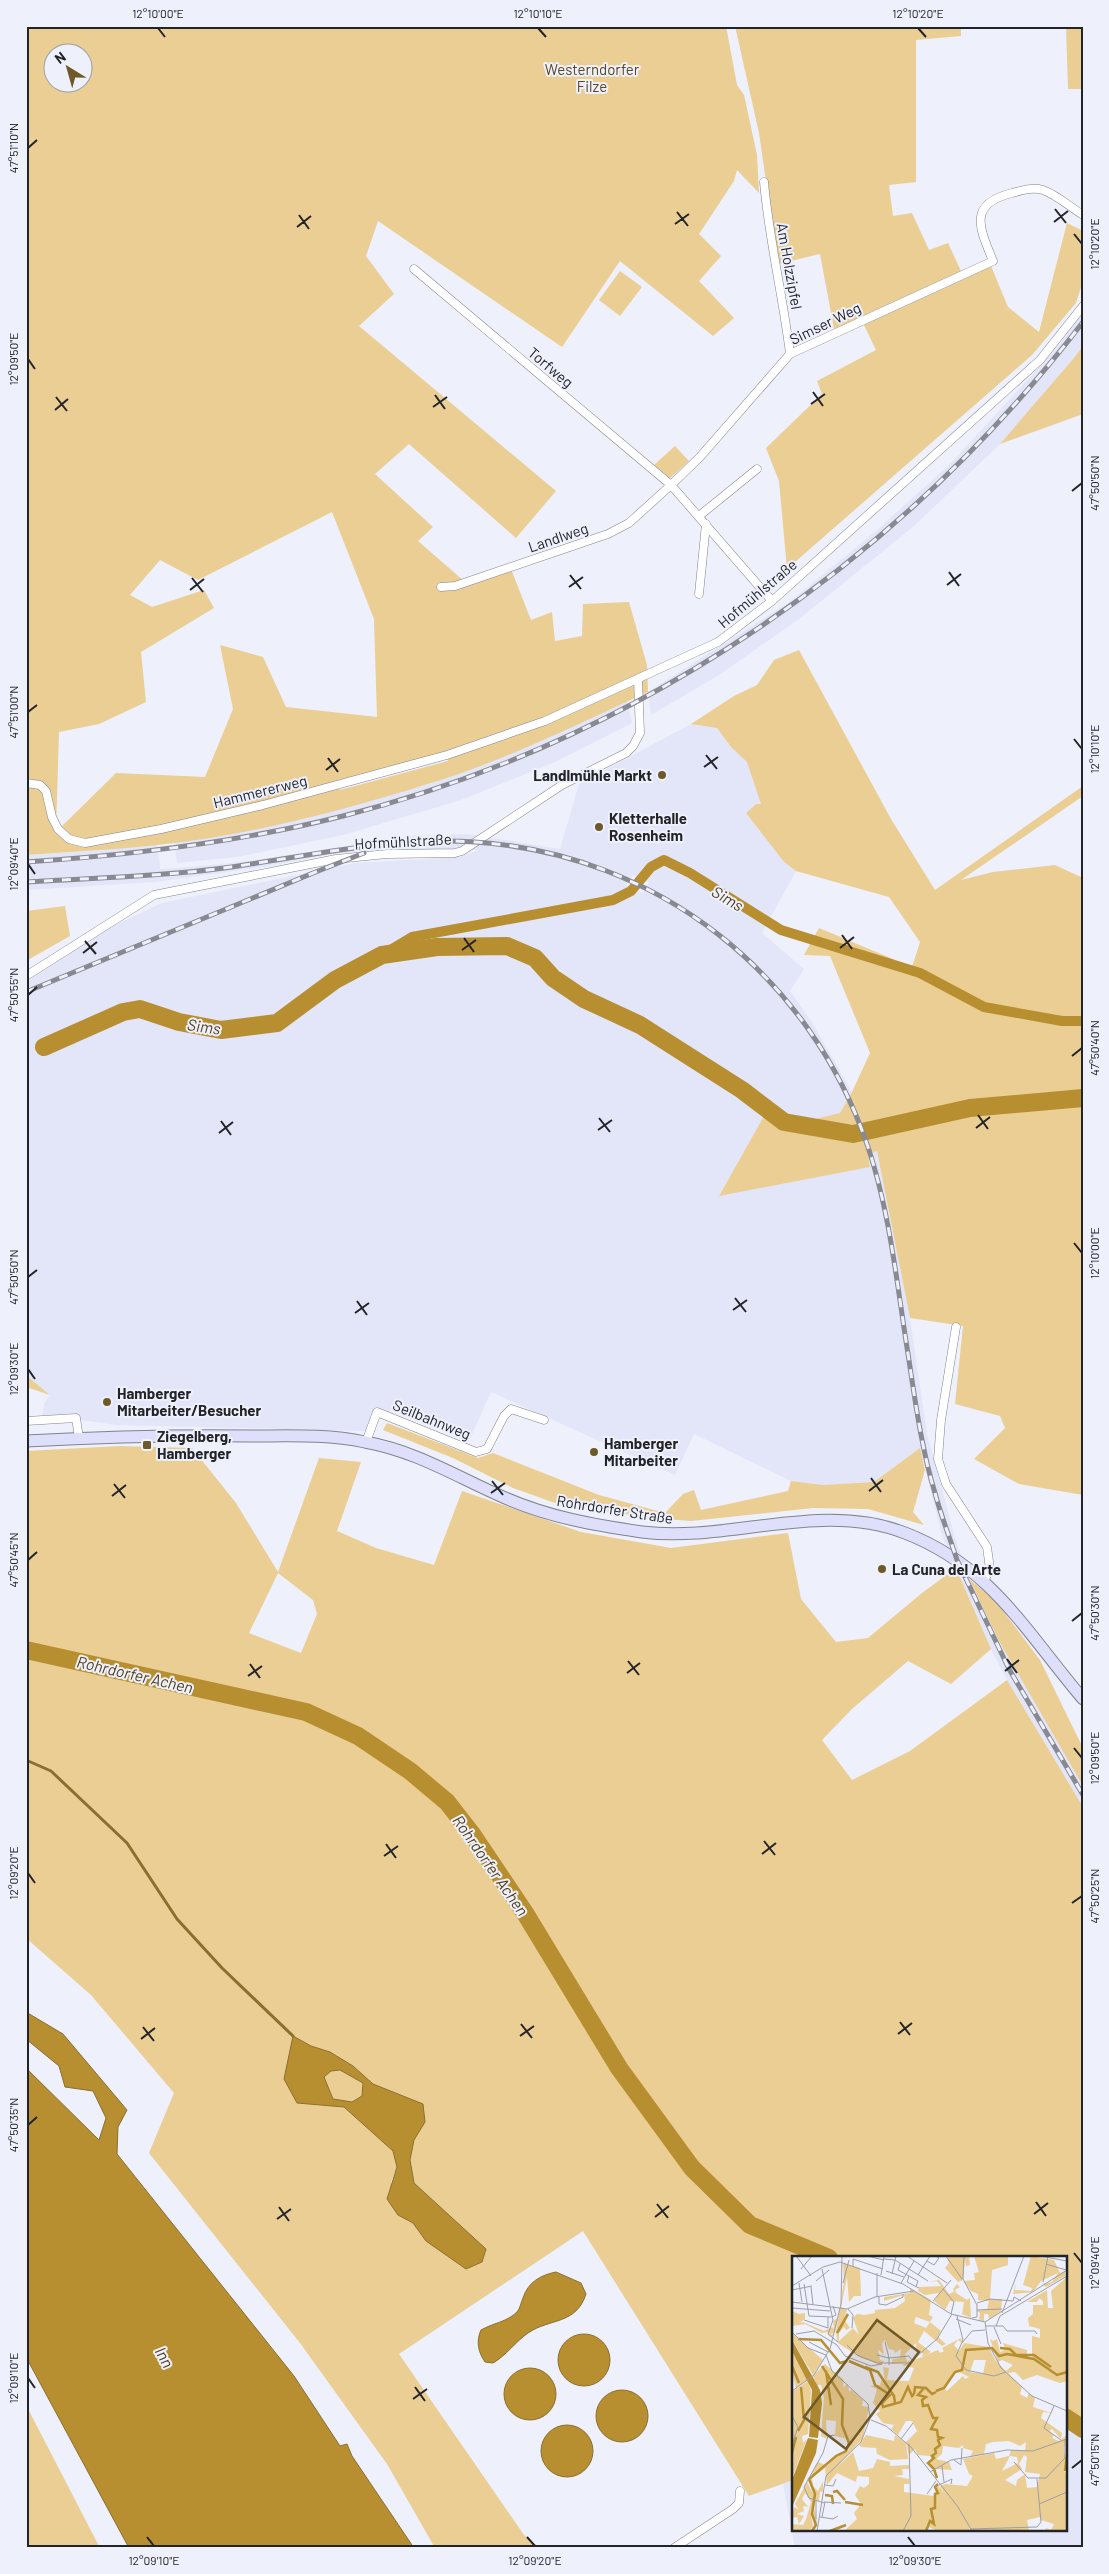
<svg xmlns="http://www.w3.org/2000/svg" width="1109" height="2574" viewBox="0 0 1109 2574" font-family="Barlow,sans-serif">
	<rect width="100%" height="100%" fill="#eef0fc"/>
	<!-- built -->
	<path fill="#e3e5f9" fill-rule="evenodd" d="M1083,313V346L1073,359L1000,444L913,527L799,619L719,675L651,715L648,692L788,603L875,532L951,463L1055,350Z
		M627,701L632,723L553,763L461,800L343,835L237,857L177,863L174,842L301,820L430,784L540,741Z
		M691,724L717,728L731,747L747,762L762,805L756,804L746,813L784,862L796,871L762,933L804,969L790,991L813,1024L852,1092L840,1113L815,1119L764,1117L719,1195L870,1167L868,1154L877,1151L910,1318L927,1434L955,1538L969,1579L1000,1641L1083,1786V1807L1007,1680L991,1649L943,1538L920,1448L874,1482L823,1485L791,1481L694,1434L675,1475L491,1392L469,1441L396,1406L364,1431L117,1425L80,1420L42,1419L44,1403L50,1395L26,1375V982L105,930L162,903L355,863L460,857L479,850L390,849L330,854L269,866L155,882L26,890V855L90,851L157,843L160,869L178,868L242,862L410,836L468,834L560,849L579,784ZM633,875L649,882L643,893L626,885Z
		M1065,2424L1078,2429L1083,2460V2548H795L783,2484L793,2480V2530H1065Z"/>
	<!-- green -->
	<path fill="#eace94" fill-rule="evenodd" d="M26,26H726L737,85L744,95L757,155L759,193L737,170L734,181L699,234L721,256L699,281L734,318L713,336L620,261L562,347L378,221L366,256L394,294L359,326L556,491L516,538L409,444L375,474L433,527L418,541L464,581L509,564L531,620L552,612L555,641L582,636L583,604L629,602L647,665L648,692C576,725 504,761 428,784C354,807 280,827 204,839C145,848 85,851 26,855ZM52,52H82V82H52ZM332,512L374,619L377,717L286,707L263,657L220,645L233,709L205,777L116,773L56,832L59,732L99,724L146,702L141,652L214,608L204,590L152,607L130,595L160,560L198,580ZM447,751L448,761L340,790L336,782Z
		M735,26H961V36L916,40V182L889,185L893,216L912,213L929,250L948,243L961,271L834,329L820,254L778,264L759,133Z
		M1066,26H1083V89H1068Z
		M1067,223L1083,231V281L1076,303L1032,355L787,569L779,481L766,448L822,394L817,381L876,350L863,323L991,266L1008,307L1039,332Z
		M620,271L642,287L620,316L599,300Z
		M1083,346V414L1000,444L1073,359Z
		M675,446L689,461L670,478L654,465Z
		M799,650L891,819L935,890L1083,786V796L961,880L993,872L1055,865L1083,878V1495L1019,1484L974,1459L1005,1428L1000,1416L955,1404L963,1326L910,1318L877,1151L868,1154L870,1167L719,1196L764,1116L815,1119L840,1113L852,1092L870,1053L830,956L804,955L819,928L912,967L920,942L889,897L796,871L784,862L746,813L756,804H761L747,762L731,747L717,728L691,724L734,696L757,685L774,660Z
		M65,906L70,936L26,961V911Z
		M26,1375L50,1395L26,1387Z
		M387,1423L478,1458L493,1453L599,1495L665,1513L683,1494L694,1490L701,1510L788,1491L791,1481L823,1485L874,1482L920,1448L925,1470L913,1512L924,1525L868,1509L813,1508L691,1521L651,1518L558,1504L513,1488L453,1458L383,1430Z
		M121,1446L192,1448L236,1503L278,1572L319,1458L361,1462L337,1531L376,1548L434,1565L462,1491L581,1532L671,1548L788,1533L801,1599L836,1642L868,1638L922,1593L956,1568L991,1649L951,1684L908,1661L852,1709L822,1740L852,1780L910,1751L1007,1680L1083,1807V2430L1065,2424V2258H793V2480L749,2496L583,2231L399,2354L524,2535L540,2548H435L387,2464L300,2343L149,2153L174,2093L91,1995L26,1938V1451ZM278,1573L313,1600L317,1614L301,1653L249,1633ZM293,2036L311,2046L330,2052L353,2066L373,2084L423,2104L425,2122L414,2140L410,2161L414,2183L486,2249L482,2262L466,2269L426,2241L413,2223L398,2215L391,2182L397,2167L393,2151L344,2107L296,2103Z
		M969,1579L995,1600L1040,1660L1083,1748V1786L999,1641Z
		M340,2070L363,2083L362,2096L352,2102L333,2099L323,2077L331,2071Z
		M26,2405L100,2548H26Z"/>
	<!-- water -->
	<path fill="#b78f30" stroke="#8b6f2e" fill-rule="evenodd" d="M26,2012L63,2034L127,2110L118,2127L117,2154L294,2376L340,2446L347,2444L352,2456L414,2548H129L26,2357V2068L99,2140L106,2118L93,2091L65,2087L59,2066L26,2039Z
		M293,2036L311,2046L330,2052L353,2066L373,2084L423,2104L425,2122L414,2140L410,2160L414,2183L486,2249L482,2262L466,2269L426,2241L413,2223L398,2215L387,2199L397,2167L393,2151L344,2107L297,2103L284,2079ZM340,2070L363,2083L362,2096L352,2102L333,2099L324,2077L331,2071Z
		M556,2272L581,2283L586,2294C576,2325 550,2318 528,2333C515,2342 507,2355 493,2363L485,2362C478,2352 476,2341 481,2330C493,2323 507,2322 517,2312C520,2309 521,2302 523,2298C528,2282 541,2275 556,2272Z
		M558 2360a26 26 0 1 1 52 0a26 26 0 1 1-52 0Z
		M504 2394a26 26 0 1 1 52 0a26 26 0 1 1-52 0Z
		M596 2416a26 26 0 1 1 52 0a26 26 0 1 1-52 0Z
		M541 2451a26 26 0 1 1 52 0a26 26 0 1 1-52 0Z"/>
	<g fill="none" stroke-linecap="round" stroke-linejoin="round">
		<!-- stream -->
		<path stroke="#8b6f2e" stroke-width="3" d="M26,1760L51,1771L127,1843L177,1919L222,1968L293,2036"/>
		<!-- canal -->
		<path stroke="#b78f30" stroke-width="10" d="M382,955L412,937L613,900L631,891L651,867L664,860L690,873L781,930L920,973L984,1007L1062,1021H1083"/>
		<!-- river -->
		<path stroke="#b78f30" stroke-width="18" d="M44,1047L123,1012L140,1009L179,1022L221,1030L277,1023L335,980L382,955L437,947L507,946L535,958L553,978L584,999L640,1025L742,1090L784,1122L853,1134L970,1108L1083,1098
			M26,1650L306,1712L358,1736L410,1771L447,1802L472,1834L525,1913L619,2068L692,2168L750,2225L829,2258
			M1065,2417L1083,2429"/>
		<!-- minor casing -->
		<g stroke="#82838e" stroke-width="9">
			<path id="minor" d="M764,182C769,240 783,296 790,354
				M414,269L671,485L629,523L608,534L455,586L441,587
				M699,516L757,469
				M699,594L706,524
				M772,601L671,485L700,457L790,354L993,261C979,227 968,204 1012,193C1023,190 1033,187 1043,190C1057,195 1070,207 1083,215
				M26,783L40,785L46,791L52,817L58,829L69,839L85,843L161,829L263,805L447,755L545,721L718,642L772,601L1040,360L1083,306
				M26,976L154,895L336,859L387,854L455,853L462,851L562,785L626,753L633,746L640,733L638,679
				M956,1327L941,1420L938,1459L946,1484L987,1547L990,1569L984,1581
				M26,1421L76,1418L79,1438
				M366,1442L377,1412L476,1452L487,1449L504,1416L511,1409L544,1420
				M674,2548L733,2509L739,2503L740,2491"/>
		</g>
		<!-- secondary casing -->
		<g stroke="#82838e" stroke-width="13">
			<path id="secondary" d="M26,1441C101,1437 175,1435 250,1436C289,1436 327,1434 365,1442C416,1451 457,1477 503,1497C548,1517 594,1525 642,1532C729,1543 820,1500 905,1533C991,1566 1026,1632 1083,1699"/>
		</g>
		<!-- minor -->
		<use href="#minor" stroke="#fff" stroke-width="8"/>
		<!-- secondary -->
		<use href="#secondary" stroke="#dedffa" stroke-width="11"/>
		<!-- rail casing -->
		<g stroke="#888991" stroke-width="5">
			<path id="rail" d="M26,862C133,855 240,842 343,816C637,741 899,562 1083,322
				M26,882C89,878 153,877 216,869C301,858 389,836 475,842C658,854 810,975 868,1147C889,1210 896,1276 906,1341C914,1391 920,1444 935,1493C941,1516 950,1538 957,1560L1009,1669L1083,1795
				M26,992L313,873L364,853"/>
		</g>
		<!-- rail -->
		<use href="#rail" stroke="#eef0fc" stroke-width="3" stroke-dasharray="9" stroke-linecap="butt"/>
	</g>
	<!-- ticks -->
	<path fill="none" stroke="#232428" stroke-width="2" d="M158,28L165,37M538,28L546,37M918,28L926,37M28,148L37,140M1055,209L1066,223M677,212L688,226M299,215L309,229M1054,222L1068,211M675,224L689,214M297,227L311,216M1074,234L1082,244M28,359L35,369M813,392L823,406M435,395L445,409M56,397L67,411M811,404L825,394M433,407L447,397M55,410L68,399M1072,491L1082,483M949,572L959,586M570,575L581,589M192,578L203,592M947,585L961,574M569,587L583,577M190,590L204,579M28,712L37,705M1074,739L1082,749M706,755L717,769M328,758L338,772M704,767L718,757M326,770L340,759M28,864L35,874M842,935L852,949M464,938L474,952M85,941L96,954M840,948L854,937M462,950L476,940M83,953L97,942M28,995L37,987M1072,1056L1082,1048M978,1115L988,1129M599,1118L610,1132M221,1121L231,1135M976,1128L990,1117M598,1130L612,1120M219,1133L233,1122M1074,1243L1082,1253M28,1277L37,1270M735,1298L746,1312M357,1301L367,1315M733,1310L747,1300M355,1313L369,1303M28,1369L35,1379M871,1478L881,1492M492,1481L503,1495M114,1484L125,1498M869,1491L883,1480M491,1493L505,1483M112,1496L126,1485M28,1560L37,1552M1072,1621L1082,1613M1007,1659L1017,1673M628,1661L639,1675M250,1664L260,1678M1005,1671L1019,1660M627,1673L640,1663M248,1676L262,1666M1074,1748L1082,1758M764,1841L775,1855M386,1844L396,1858M762,1854L776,1843M384,1856L398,1846M28,1873L35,1883M1072,1903L1082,1896M900,2022L910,2035M521,2024L532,2038M143,2027L154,2041M898,2034L912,2023M520,2036L534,2026M141,2039L155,2028M28,2125L37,2117M1036,2202L1046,2216M657,2204L668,2218M279,2207L289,2221M1034,2214L1048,2203M655,2217L669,2206M277,2219L291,2209M1074,2253L1082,2263M28,2378L35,2388M415,2387L425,2401M413,2399L427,2389M1072,2468L1082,2460M147,2537L154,2546M527,2537L535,2546M908,2537L915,2546"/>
	<!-- markers -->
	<g fill="#6f5928" stroke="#eef0fc" stroke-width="2">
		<circle cx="662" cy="775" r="5"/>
		<circle cx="599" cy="827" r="5"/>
		<circle cx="107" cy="1402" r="5"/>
		<rect x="142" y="1440" width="10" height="10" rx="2.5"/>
		<circle cx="594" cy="1452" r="5"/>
		<circle cx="882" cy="1569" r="5"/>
	</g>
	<g text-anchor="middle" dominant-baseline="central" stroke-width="4" stroke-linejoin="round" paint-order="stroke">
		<!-- park labels -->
		<g font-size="15" fill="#584721" stroke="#eef0fc">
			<text x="592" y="69">Westerndorfer<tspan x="592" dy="17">Filze</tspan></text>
		</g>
		<!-- street labels -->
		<g font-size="15" fill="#232428" stroke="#eef0fc">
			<text transform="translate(790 266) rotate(80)">Am Holzzipfel</text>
			<text transform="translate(825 323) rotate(-26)">Simser Weg</text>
			<text transform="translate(551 367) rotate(40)">Torfweg</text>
			<text transform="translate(558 537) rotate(-19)">Landlweg</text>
			<text transform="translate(757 593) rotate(-40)">Hofmühlstraße</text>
			<text transform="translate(260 791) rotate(-14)">Hammererweg</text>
			<text transform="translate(403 841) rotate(-3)">Hofmühlstraße</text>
			<text transform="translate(432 1419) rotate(22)">Seilbahnweg</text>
			<text transform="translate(615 1509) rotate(9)">Rohrdorfer Straße</text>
		</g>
		<!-- poi labels -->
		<g font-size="15" font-weight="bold" fill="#232428" stroke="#eef0fc" text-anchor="start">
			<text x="652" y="775" text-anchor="end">Landlmühle Markt</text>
			<text x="609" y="818">Kletterhalle<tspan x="609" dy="17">Rosenheim</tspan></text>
			<text x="117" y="1393">Hamberger<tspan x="117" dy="17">Mitarbeiter/Besucher</tspan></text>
			<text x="157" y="1436">Ziegelberg,<tspan x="157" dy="17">Hamberger</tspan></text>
			<text x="604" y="1443">Hamberger<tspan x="604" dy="17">Mitarbeiter</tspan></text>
			<text x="892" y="1569">La Cuna del Arte</text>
		</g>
		<!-- water labels -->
		<g font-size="16" font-style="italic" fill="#513f19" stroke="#eef0fc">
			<text transform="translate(728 898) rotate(31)">Sims</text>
			<text transform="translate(204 1026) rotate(8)">Sims</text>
			<text transform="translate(135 1674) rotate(13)">Rohrdorfer Achen</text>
			<text transform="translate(491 1865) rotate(55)">Rohrdorfer Achen</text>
			<text transform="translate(165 2357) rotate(61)">Inn</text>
		</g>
	</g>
	<!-- overview -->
	<g transform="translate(792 2256)">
		<rect width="275" height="275" fill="#eef0fc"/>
		<path d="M159,0H177L178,9L174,10L173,3L171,24L166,26L153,12L157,7L155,3ZM182,0H216V9L200,14L198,43H210L209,55L197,63L196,58H192V65H187L188,57L184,55L195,53L197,45L186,44V38L179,35L172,25L183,24L182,17L187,16ZM239,0L262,4L268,17L273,15V20L254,31L250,28L260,26L266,17L249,25L241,36L221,38L224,27L223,34L239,35L240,32L231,29ZM51,7L68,12L69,40H62L57,46L55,21L49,51L55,54L52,63L58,72L54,74L52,71L47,77V85L61,72L67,79L61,62L65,58L73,59L83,57V54L103,52L113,45L112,39L92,45V41L118,37V32L139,44L137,59L141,61L138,66L124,61L122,67L134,72L138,66L149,75L146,81L154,88L150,90L132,75L126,86L139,96L129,102L131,98L127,95L125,100L124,87L113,98L115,106L119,103L117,106L99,108L101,103L108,102L109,93L103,97L102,94L97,93L93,84L90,87L92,99L86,93L88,104L92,105L90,109L69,102L46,87L44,77L52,25ZM275,21V125L268,127L245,119L231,124L223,116L216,117L214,115L221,109L210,104L206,106L198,83L201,85L205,83L208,96L215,93L222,96L213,92L211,87L235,94V100L240,102V80L248,82V73L237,70L236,62L241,58V49H251V45L247,42L245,46H235L255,34L256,52H261L259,35ZM147,24L157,38L162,36L161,33L165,28L168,31L163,34L164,37L175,44L178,42L179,62L170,58L172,46L158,45L153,54L142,45L147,37L133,39L126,35L127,31L149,30L145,25L136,26ZM0,55L7,58L13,57V63L7,67L11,66L32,75L40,71L42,73L41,65L46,62L43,77L37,78L42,79L39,81L36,78L37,76L30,77L13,68L0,70ZM0,77L31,104L21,119L0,84ZM169,82L170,87L166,84L162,89L167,95L172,87L197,91L203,104L230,131L228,138L235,142L237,137L243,142L241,151L259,157L251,156L249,162L270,177L269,183L260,173L257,175L262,179L260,182L267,185L275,179L272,192L275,211L274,204L272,215L275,218V275H253L254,272L259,274L262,268L249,264L248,261L235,264L237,275H180L176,270L179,275H145L137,271L136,275H52L65,263L62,257L69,248L63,239L68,230L72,232L77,228V221L65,220L64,226L45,217L35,229L33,212L20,222L21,230L26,235L31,225V235L28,236L27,245L24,244L22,251L25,266L23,273L21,258L23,238L18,228L20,217L26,206L35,210L44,200L56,195L58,188L55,183L43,180L44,165L34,164L35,183L29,180L32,142L29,129H25L21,120L33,108L52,124L51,131L56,128L57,135L60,134L71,144L70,150L77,151L71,182L45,211L61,196L67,215L81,212L85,203L98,206V210L117,209V213H110L111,219L102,220L117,223V228H112V236L142,240L146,229L153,238L148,230L153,228L175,230L181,220L177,218L171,203L202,197L204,203L217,200L219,194L233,195L234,186L228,190L217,185L201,186L194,188L192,198L178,201L181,195L171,192V189L167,192L151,190L150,198L144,203L157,206L160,214L142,213L135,207L140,203L138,200L126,199L123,193L117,199L114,186L125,175L120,165H114L106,179L99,173L102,169L91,167L84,158L88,155L81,147L85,133L78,130L88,129L90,123L93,126L91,111L97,112L95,124L117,125L122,112L110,109L146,94L148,97L152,95L150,92ZM182,104H194L191,118L178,116ZM165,115L177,121L173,123L171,120L155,135L153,133ZM232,199L235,201L233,216L248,218L245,231L235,232L233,218L225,224L224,230L213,224L230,213L227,208ZM218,200L225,201L226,207L210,215ZM0,95L16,123L4,133L0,115ZM16,125L19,135L16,178L10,180L11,187L15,183L0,222V136ZM74,179L102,185L103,179L114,187L116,203L98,204L85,198L84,192L69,191L67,189ZM15,226L23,241L19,259L21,271L16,275H0V268L11,269L14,263L19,246L13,237L10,243L16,251L11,250L12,255L5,258L12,260L7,268L5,261L0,262V255L3,251L7,254L3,248Z" fill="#eace94" fill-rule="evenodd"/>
		<path d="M0,84L28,134L30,147L26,182L17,181L20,134L0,95ZM16,182L26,184L24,197L0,251V224Z" fill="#b78f30"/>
		<path fill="none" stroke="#b78f30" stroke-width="2.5" d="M45,77L56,58M6,83L29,84L48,107L55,105M208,92L218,93L224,99M223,99H242L259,111M57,105L78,114L83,129L98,139L90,147L91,151L109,146L116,131L120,140L122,138M0,110L7,127M73,111L86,116L102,140L103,147M34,115L39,149M132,132L126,139L134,141L130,144L131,150L136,149L141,162H145L139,173L145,174L146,181L150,182L146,184L148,189L143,193L144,197L140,200L142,202L136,207L142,213L145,222M144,135L152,132L163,116L170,114L174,94L200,92L207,100L215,98L242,103L265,119L275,116M122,138L123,131L134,132L140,138L144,136M6,175L12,164L9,131M0,197L4,181M273,215L275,199M41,236L45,235L53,244M33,239L40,240L41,248M53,246L71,249M20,275L24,269L20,258L23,238L17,223L44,200L54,195L57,187L50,169L51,143L30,110M38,275L54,269M134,275L138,265L142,268L139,253L143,252V238L146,237L143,231L146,228"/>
		<path fill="none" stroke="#9d9ea7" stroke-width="1" d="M75,0L92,4M115,0L155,27M154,0L170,23M172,0L171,23L185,49V61L180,62M248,0L275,5M5,1L19,20M92,3L103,4L136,25M135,5L142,9L147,2L144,0M108,8L106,14L126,25L124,31M254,8L274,14M61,10V3L91,13M9,13L20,0M30,13L41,64L36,78L46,86M94,15L112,21M85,17V41M100,18L104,0M89,19L92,0M126,19L138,0M117,20L115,26L127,32M24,25L37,14M251,26L256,0M7,27L10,46M51,27L57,4M109,27L122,5M12,28L17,60M0,30L31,11L48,6L111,28L159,58L193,66L196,87L209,112L240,140L275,155M19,31L21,48M151,33L162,46L159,58M0,34L20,30M87,41V48L94,49L111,41V38M141,45L159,24M0,46L55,53L83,41L122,35M185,47L198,43L221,45L222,41L229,45M0,52L38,55M56,53L61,59L60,72M185,54L210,53M210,57L232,0M17,60L40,61L44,59L41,50M165,60L171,84L164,100L174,114L202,120L214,116M164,63L179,69M12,64L36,72V61M193,66L275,14M193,70H211L215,75H243L245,78M204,70L208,60L275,20M202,71L209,88M0,76L16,92L34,99L40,115L76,148L78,162M4,78L22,75L45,89L53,100L79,110L90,108M17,86L36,96M170,87L180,75L193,74M55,89L65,99L85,107H117L145,83L160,58M85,99L97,102L93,86M97,109V102L117,100L120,104M0,135L22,119L38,93L49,48L50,0M262,150L252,172L269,184M0,160L6,171L0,189M79,164L94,170L119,191L166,251L180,275M109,183L121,167M162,204L169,209L170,192M222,206L236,222H254L273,202V183M150,210L152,226M138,216L159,204L215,194L241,195L275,183M33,229L41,230L44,223M147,229L160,223L159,228M135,238L144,225M32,246L49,247M32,247L17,242L12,231L31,197L36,180L43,179M247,248L275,236M28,261L41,263L46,260M30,261L33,246M24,263V245M178,273L245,271L249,266L245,223M25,275L34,220L69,186L78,163M111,275L119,260L117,188"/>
		<path fill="#6f5928" fill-opacity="0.15" stroke="#6f5928" stroke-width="2.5" d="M85,64L127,96L54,193L12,161Z"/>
		<rect width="275" height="275" fill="none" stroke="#232428" stroke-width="2.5"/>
	</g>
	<!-- border -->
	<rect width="1109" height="2574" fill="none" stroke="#eef0fc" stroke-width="55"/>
	<!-- north arrow -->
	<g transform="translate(68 68) rotate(323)"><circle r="24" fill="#eef0fc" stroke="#9d9ea7"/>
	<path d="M0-4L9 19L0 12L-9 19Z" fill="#6f5928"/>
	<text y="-8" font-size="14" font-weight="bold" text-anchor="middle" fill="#232428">N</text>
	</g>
	<rect x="28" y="28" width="1054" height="2518" fill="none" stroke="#232428" stroke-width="2"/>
	<g font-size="12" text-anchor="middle" fill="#232428">
		<text x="158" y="18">12°10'00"E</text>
		<text x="538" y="18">12°10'10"E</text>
		<text x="918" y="18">12°10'20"E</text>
		<text transform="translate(14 148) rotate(-90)" y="4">47°51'10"N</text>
		<text transform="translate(1095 244) rotate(-90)" y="4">12°10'20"E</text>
		<text transform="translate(14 359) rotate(-90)" y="4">12°09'50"E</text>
		<text transform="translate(1095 483) rotate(-90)" y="4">47°50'50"N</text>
		<text transform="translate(14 712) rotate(-90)" y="4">47°51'00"N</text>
		<text transform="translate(1095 749) rotate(-90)" y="4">12°10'10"E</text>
		<text transform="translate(14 864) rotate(-90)" y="4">12°09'40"E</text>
		<text transform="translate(14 995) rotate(-90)" y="4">47°50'55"N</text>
		<text transform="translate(1095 1048) rotate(-90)" y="4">47°50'40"N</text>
		<text transform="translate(1095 1253) rotate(-90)" y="4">12°10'00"E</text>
		<text transform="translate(14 1277) rotate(-90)" y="4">47°50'50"N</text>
		<text transform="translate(14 1369) rotate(-90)" y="4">12°09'30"E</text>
		<text transform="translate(14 1560) rotate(-90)" y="4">47°50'45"N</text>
		<text transform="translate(1095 1613) rotate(-90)" y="4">47°50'30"N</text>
		<text transform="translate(1095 1758) rotate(-90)" y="4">12°09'50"E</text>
		<text transform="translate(14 1873) rotate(-90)" y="4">12°09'20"E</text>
		<text transform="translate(1095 1896) rotate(-90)" y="4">47°50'25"N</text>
		<text transform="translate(14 2125) rotate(-90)" y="4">47°50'35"N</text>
		<text transform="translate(1095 2263) rotate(-90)" y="4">12°09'40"E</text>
		<text transform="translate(14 2378) rotate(-90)" y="4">12°09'10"E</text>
		<text transform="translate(1095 2460) rotate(-90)" y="4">47°50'15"N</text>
		<text x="154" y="2565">12°09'10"E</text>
		<text x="535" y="2565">12°09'20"E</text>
		<text x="915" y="2565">12°09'30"E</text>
	</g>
</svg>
